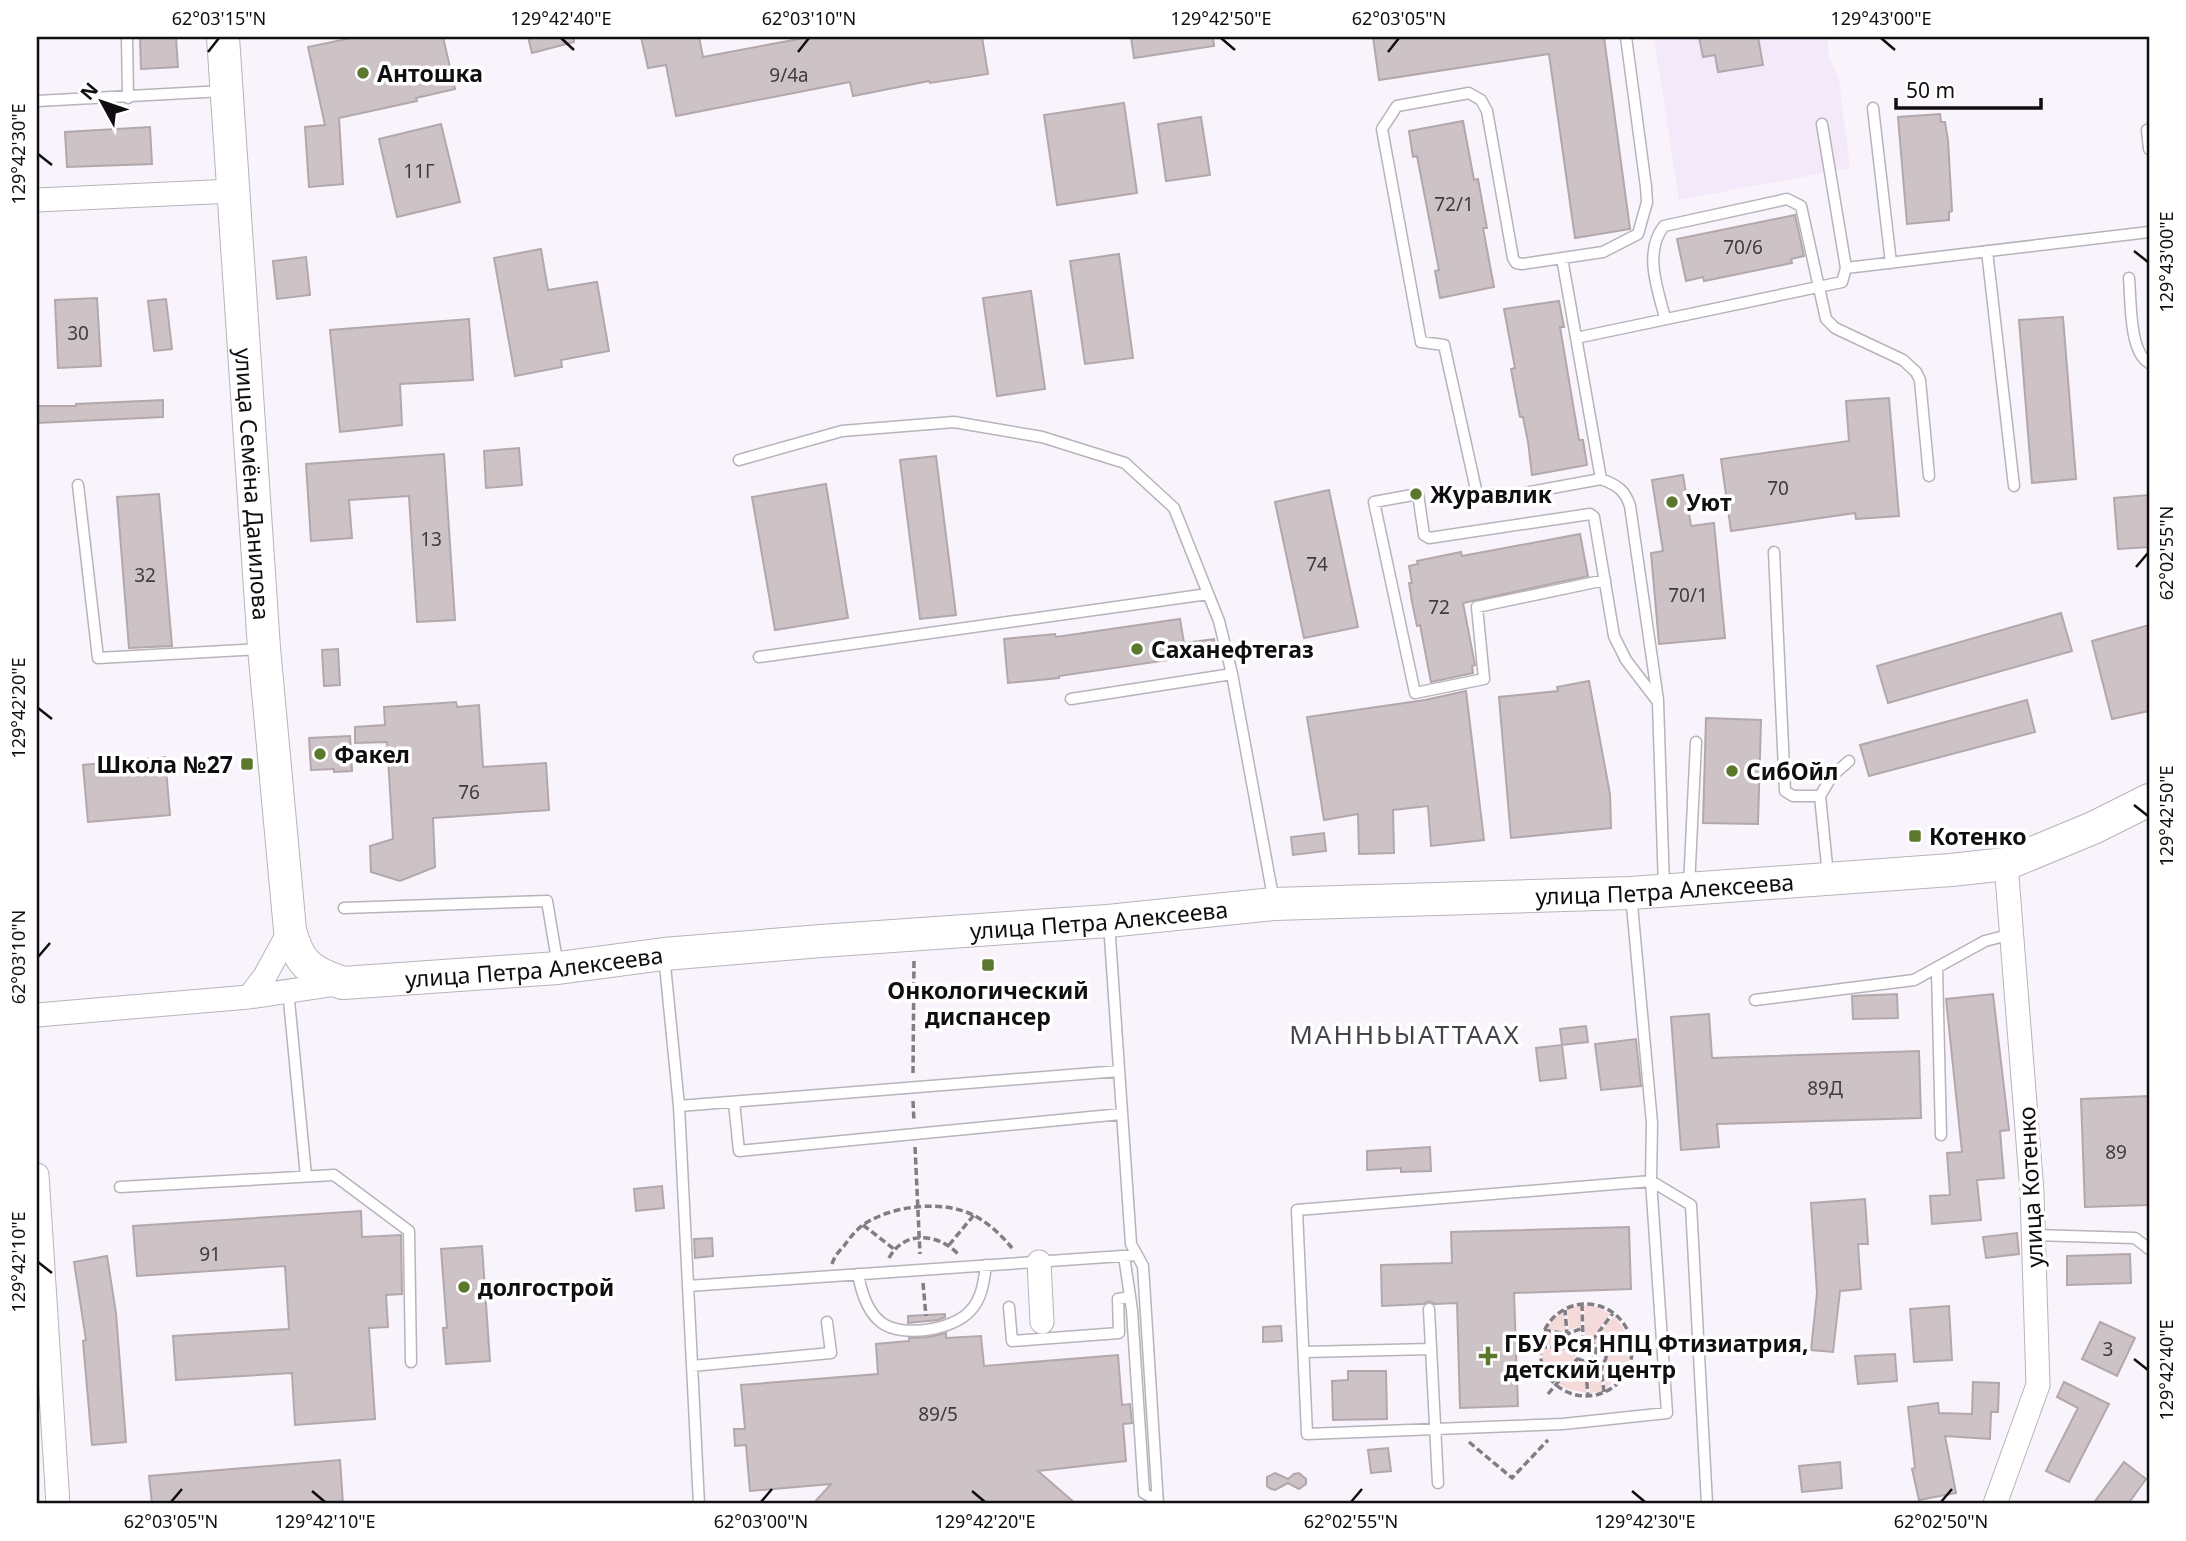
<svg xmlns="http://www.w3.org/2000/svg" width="2186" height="1541" viewBox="0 0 2186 1541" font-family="'Noto Sans',sans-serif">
	<rect width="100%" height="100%" fill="#f9f3fb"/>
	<!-- built -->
	<path fill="#f4e9f9" d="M1654,37H1827L1829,57L1839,80L1850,168L1679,200Z"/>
	<!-- green -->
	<path fill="#f4dad8" d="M1581,1305V1326L1569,1330L1567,1309Z
		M1584,1305L1596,1307L1610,1314L1591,1339L1585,1337Z
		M1564,1310L1566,1332L1546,1329L1558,1314Z
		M1614,1316L1623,1328L1630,1350L1598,1349L1594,1340Z
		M1545,1332L1565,1335L1561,1345H1541Z
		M1541,1349H1572L1575,1358L1555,1382L1545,1370Z
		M1609,1353L1630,1354L1627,1366L1605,1364Z
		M1578,1360L1584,1363L1587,1393L1568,1389L1559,1384Z
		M1603,1368L1624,1370L1606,1388Z
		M1600,1372L1602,1391L1590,1393L1589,1373Z"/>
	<!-- building -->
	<path fill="#cdc3c7" stroke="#b2a8ac" stroke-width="2" d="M140,37H176L178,67L141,69Z
		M356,37H443L455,89L416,98L417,101L339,118L343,184L309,187L305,127L325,125L308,47Z
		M528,37H574V42L532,53Z
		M641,37H699L703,57L809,37H982L988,74L930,83L929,81L853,96L850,82L676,116L666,65L648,68Z
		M1131,37H1213L1214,46L1134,58Z
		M1373,37H1604L1630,229L1575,238L1549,54L1379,80Z
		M1699,37H1758L1763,65L1718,72L1715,55L1703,57Z
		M1124,103L1137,193L1057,205L1044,115Z
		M1940,114L1941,122H1945L1948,140L1952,211L1949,212V220L1907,224L1898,117Z
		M1201,117L1210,175L1166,181L1158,124Z
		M1463,121L1474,180L1478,179L1487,228H1483L1494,287L1440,298L1435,271L1439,270L1417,156L1413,157L1409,131Z
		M441,124L460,202L397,217L379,139Z
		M150,127L152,164L67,167L65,132Z
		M1795,215L1804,256L1791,259L1792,263L1704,281L1703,277L1686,281L1677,239Z
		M541,249L548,290L597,282L609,351L561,360L562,367L515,376L494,258Z
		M1119,254L1133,358L1085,364L1070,261Z
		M306,257L310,295L277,299L273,261Z
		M1031,291L1045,389L997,396L983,298Z
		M97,298L101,366L58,368L55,300Z
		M166,299L172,349L154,351L148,301Z
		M1559,301L1564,327H1560L1579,440H1583L1587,465L1532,475L1528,442L1523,417H1520L1511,369L1515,368L1504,309Z
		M2063,317L2076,479L2032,483L2019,320Z
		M469,319L473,380L400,384L402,425L340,432L330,330Z
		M1889,398L1899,516L1856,519L1855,513L1731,531L1721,459L1849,441L1846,401Z
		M163,400V417L37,423V406H76V404Z
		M519,448L522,485L486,488L484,451Z
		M444,454L455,620L417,622L409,496L349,500L352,538L311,541L306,464Z
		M936,456L956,615L920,619L900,460Z
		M1683,475L1691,526L1714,523L1725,638L1659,644L1651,553L1663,551L1652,480Z
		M826,484L848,618L775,630L752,497Z
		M1329,490L1358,627L1304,638L1275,502Z
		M159,494L172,646L129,648L117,497Z
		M2149,495V547L2118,549L2114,498Z
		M1580,534L1588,576L1463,603L1474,660L1475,665L1472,666L1473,673L1431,682L1420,625L1417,626L1412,602L1409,583H1412L1409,566L1418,564L1417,561L1461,552L1462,556Z
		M2061,613L2072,651L1888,703L1877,666Z
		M1180,619L1184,643L1214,639L1216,653L1059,676V678L1008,683L1004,639L1055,634L1056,637Z
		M2149,625V711L2112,719L2092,641Z
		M338,649L340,685L324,686L322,650Z
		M1589,681L1610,794L1611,828L1511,838L1499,697L1558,691L1557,687Z
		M1466,691L1484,840L1431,846L1428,806L1393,810L1394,853L1359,854L1358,814L1324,820L1307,717L1425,700Z
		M2027,700L2035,732L1869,776L1860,745Z
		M456,702L457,707L479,705L483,767L546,763L549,810L433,818L435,867L400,881L371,872L370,846L393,839L387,742L355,743V727L385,725L384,707Z
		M1706,718L1761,720L1758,824L1703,823Z
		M350,736L352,771L334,772V769L311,770L309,738Z
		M165,757L170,815L88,822L83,765Z
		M1324,833L1326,851L1293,855L1291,837Z
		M1897,994L1898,1018L1853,1019L1852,996Z
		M1993,994L2009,1130L2000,1131L2004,1178L1977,1180L1981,1220L1932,1224L1930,1196L1950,1195L1947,1153L1962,1152L1946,999Z
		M1709,1014L1712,1058L1919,1051L1921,1118L1717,1124L1719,1147L1681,1150L1671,1017Z
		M1586,1026L1588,1042L1562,1045L1560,1029Z
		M1636,1039L1641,1086L1601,1090L1595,1044Z
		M1562,1045L1566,1078L1540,1081L1536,1048Z
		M2149,1096V1205L2085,1207L2081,1099Z
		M1430,1147L1431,1171L1401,1172V1168L1367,1170V1151Z
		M662,1186L664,1208L636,1211L634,1189Z
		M1865,1199L1868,1244H1858L1861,1289L1840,1291L1833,1352L1811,1350L1817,1293L1811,1203Z
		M361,1211L362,1237L401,1235L402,1294L386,1295L388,1327L369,1328L375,1419L295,1425L292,1373L176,1380L173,1336L289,1329L285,1266L137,1276L133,1226Z
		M1629,1227L1631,1289L1514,1293L1518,1406L1460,1408L1457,1303L1435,1304L1429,1301L1423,1304L1382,1306L1381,1265L1452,1263L1451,1232Z
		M2017,1233L2019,1254L1986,1258L1983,1237Z
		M712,1238L713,1256L695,1258L694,1239Z
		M482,1246L490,1361L446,1364L443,1328H447L441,1249Z
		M2130,1254L2131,1283L2067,1285V1256Z
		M107,1256L116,1313L126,1442L92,1445L83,1341L86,1340L74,1262Z
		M1949,1306L1952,1360L1914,1362L1910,1309Z
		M945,1314V1317L938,1320L908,1323V1316Z
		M2100,1322L2135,1338L2117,1376L2082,1359Z
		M1281,1326L1282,1341L1263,1342V1327Z
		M946,1333V1338L981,1336L984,1366L1118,1355L1122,1405L1130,1404L1132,1423L1123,1424L1126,1461L1038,1471L1076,1504H813L831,1484L750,1491L746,1445L735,1446L734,1429H745L741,1385L878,1374L876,1344L909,1341V1338L929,1337Z
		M1895,1354L1897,1381L1858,1384L1855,1356Z
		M1348,1371H1386L1387,1419L1333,1420L1332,1381L1348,1380Z
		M1973,1382L1999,1383L1998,1412H1991L1990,1439L1945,1436L1956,1493L1919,1500L1912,1469L1915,1468L1908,1407L1938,1403L1939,1413L1972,1414Z
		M2064,1382L2109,1404L2069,1482L2046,1471L2078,1408L2057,1397Z
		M1388,1448L1391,1471L1371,1473L1368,1450Z
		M340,1460L343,1504H152L149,1476Z
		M1840,1462L1842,1488L1802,1492L1799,1466Z
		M2124,1462L2146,1479L2128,1504H2093Z
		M1275,1473L1288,1479L1294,1474L1299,1473L1306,1479V1484L1299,1489L1288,1483L1275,1490L1271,1489L1267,1486V1477Z"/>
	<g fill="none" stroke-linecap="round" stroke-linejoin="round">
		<!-- lane casing -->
		<g stroke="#b8b3bb" stroke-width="13">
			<path id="lane" d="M127,37L128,98
				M37,101L223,91
				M1873,108L1891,263
				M2149,129L2147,130L2149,149
				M1987,251L2014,486
				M1562,258L1601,479C1617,485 1625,490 1630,506L1658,700
				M1846,268L2149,232
				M2129,278C2131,300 2129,352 2149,363
				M1665,318C1658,290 1643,252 1664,226L1787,199L1801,206L1826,319L1835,328L1903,360L1916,372L1920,380L1929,476
				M1576,338L1842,282L1846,268L1822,124
				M739,460L842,431L954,422L1042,437L1125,463L1174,508L1219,621L1232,674L1274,902
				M1601,479L1487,500L1477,494L1444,345L1421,342L1382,129L1397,106L1469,93L1481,100L1487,111L1513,258L1516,263L1522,264L1603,252L1638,234L1647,202L1646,187L1626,37
				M78,485L98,658L262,649
				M1774,552L1785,791L1793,796H1820
				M1605,580L1477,607L1484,679L1415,693L1374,502L1418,494L1424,535L1429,538L1590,514L1594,517L1614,636L1626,660L1658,702L1664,887
				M759,657L1208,594
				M1071,699L1232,674
				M1828,876L1820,796L1832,776L1849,761
				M1689,886L1696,742
				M1631,894L1652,1123L1651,1181L1667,1413L1563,1424L1307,1434L1297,1210L1651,1181L1691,1205L1707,1504
				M344,908L547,901L558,966
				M1109,923L1131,1244L1143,1266L1158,1504
				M664,955L679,1106L699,1504
				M1937,969L1941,1135
				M288,990L306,1176
				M1755,1000L1914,980L1985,941L2012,934
				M734,1102L739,1151L1121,1114
				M679,1106L1119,1071
				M120,1187L334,1175L409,1231L411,1362
				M2034,1235L2135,1238L2149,1249
				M1124,1256L1132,1310L1144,1493L1158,1501
				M858,1274C861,1291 867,1312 882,1323C903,1338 953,1330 970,1311C982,1299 984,1281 986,1265
				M688,1286L1137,1255
				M1009,1307L1012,1341L1119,1333L1118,1299L1130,1297
				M1429,1309L1438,1483
				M1305,1352L1430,1349
				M692,1366L831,1353L827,1322"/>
		</g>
		<!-- street casing -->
		<g stroke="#b8b3bb" stroke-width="25">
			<path id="street" d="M37,200L233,191
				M249,997L265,976L290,930
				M37,1015L249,997L343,983
				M37,1175L58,1504
				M1039,1262L1042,1322
				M1995,1504L2038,1385L2032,1192L2006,864"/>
		</g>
		<!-- secondary casing -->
		<g stroke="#b8b3bb" stroke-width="34">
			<g id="secondary">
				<path id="s1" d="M223,37L264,648L290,930C299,964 310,972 343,983L558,968L664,954L821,941L1108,921L1274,904L1631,893L1951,870L2006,864L2093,828L2149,800"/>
			</g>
		</g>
		<!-- path -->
		<path stroke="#817d83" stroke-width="3.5" stroke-dasharray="7 3.5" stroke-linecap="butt" d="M913,1073L914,958
			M913,1101L914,1122
			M915,1147L920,1254
			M863,1225L894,1249
			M949,1245L974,1215
			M889,1258C904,1230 938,1233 958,1254
			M832,1264C834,1257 839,1251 844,1246C850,1237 860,1225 871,1220C900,1205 945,1200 975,1216C990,1224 1001,1235 1012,1248
			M923,1283L926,1316
			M1582,1304L1583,1339
			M1540 1350a46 46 0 1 1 92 0a46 46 0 1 1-92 0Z
			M1544,1330L1567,1334L1565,1310
			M1574 1350a11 11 0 1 1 22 0a11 11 0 1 1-22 0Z
			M1592,1341L1613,1313
			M1540,1347L1574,1348
			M1563,1347L1567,1334L1583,1328
			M1596,1351L1632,1352
			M1585,1361L1588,1395
			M1586,1371C1598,1371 1606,1365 1607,1352
			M1604,1392L1601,1367L1628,1368
			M1548,1394L1578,1358
			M1469,1442L1512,1478L1548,1440"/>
		<!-- lane -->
		<use href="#lane" stroke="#fff" stroke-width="10"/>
		<!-- street -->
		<use href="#street" stroke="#fff" stroke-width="23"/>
		<!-- secondary -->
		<use href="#secondary" stroke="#fff" stroke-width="32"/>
	</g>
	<!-- ticks -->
	<path fill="none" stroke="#100e11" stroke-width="2.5" d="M561,38L574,50M1221,38L1235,50M1881,38L1895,50M208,52L219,38M798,52L809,38M1388,52L1399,38M38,154L52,165M2134,251L2148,262M2136,567L2148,553M38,708L52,719M2134,805L2148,816M38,957L50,943M38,1262L52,1273M2134,1359L2148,1370M312,1491L325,1502M972,1491L985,1502M1632,1491L1645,1502M171,1502L182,1489M761,1502L772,1489M1351,1502L1362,1489M1941,1502L1952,1489"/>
	<!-- markers -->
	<g fill="#5b782d" stroke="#fff" stroke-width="2.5">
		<circle cx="363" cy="73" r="7"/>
		<circle cx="1416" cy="494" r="7"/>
		<circle cx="1672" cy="502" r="7"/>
		<circle cx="1137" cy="649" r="7"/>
		<circle cx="320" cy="754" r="7"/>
		<rect x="240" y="757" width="14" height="14" rx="3.5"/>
		<circle cx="1732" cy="771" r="7"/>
		<rect x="1908" y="829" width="14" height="14" rx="3.5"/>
		<rect x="981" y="958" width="14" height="14" rx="3.5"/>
		<circle cx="464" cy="1287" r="7"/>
		<path d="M1484.5 1345.5h7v7h7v7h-7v7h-7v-7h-7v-7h7z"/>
	</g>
	<g text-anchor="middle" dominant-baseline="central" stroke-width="7" stroke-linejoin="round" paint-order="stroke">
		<!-- number labels -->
		<g font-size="19" fill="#3f3b3e">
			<text x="789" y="75">9/4а</text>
			<text x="419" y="171">11Г</text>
			<text x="1454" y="204">72/1</text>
			<text x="1743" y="247">70/6</text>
			<text x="78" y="333">30</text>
			<text x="1778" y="488">70</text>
			<text x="431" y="539">13</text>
			<text x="1317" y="564">74</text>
			<text x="145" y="575">32</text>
			<text x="1688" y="595">70/1</text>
			<text x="1439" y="607">72</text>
			<text x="469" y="792">76</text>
			<text x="1825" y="1088">89Д</text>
			<text x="2116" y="1152">89</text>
			<text x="210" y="1254">91</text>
			<text x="2108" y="1349">3</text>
			<text x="938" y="1414">89/5</text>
		</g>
		<!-- poi labels -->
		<g font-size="23" font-weight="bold" fill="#100e11" stroke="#fff" text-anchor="start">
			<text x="377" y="73">Антошка</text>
			<text x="1430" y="494">Журавлик</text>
			<text x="1686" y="502">Уют</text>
			<text x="1151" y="649">Саханефтегаз</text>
			<text x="334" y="754">Факел</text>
			<text x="233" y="764" text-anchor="end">Школа №27</text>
			<text x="1746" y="771">СибОйл</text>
			<text x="1929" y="836">Котенко</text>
			<text x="988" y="990" text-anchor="middle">Онкологический<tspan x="988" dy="26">диспансер</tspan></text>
			<text x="478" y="1287">долгострой</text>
			<text x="1504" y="1343">ГБУ Рся НПЦ Фтизиатрия,<tspan x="1504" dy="26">детский центр</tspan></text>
		</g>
		<!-- street labels -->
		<g font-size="23" fill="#100e11" stroke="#fff">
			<text stroke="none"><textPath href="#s1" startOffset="448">улица Семёна Данилова</textPath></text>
			<text stroke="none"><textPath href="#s1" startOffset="2301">улица Петра Алексеева</textPath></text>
			<text stroke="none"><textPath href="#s1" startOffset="1734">улица Петра Алексеева</textPath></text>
			<text stroke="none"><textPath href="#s1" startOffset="1167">улица Петра Алексеева</textPath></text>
			<text transform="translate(2030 1187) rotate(-93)">улица Котенко</text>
		</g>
		<!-- quarter labels -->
		<g font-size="26" letter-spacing="2" fill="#47434a" stroke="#fff">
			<text x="1405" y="1034">МАННЬЫАТТААХ</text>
		</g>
	</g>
	<!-- border -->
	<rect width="2186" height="1541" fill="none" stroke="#ffffff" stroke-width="77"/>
	<!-- north arrow -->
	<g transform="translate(102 102) rotate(310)" stroke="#ffffff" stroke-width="5" paint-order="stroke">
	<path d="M0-5L12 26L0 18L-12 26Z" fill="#100e11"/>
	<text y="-10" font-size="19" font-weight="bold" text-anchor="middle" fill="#100e11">N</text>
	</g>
	<!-- scale -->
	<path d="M1896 98v10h145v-10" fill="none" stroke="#100e11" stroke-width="3.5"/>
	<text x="1906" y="98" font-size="21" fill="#100e11" stroke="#ffffff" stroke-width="5" paint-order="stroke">50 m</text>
	<rect x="38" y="38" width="2110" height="1464" fill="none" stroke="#100e11" stroke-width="2.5"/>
	<g font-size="18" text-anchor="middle" fill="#100e11">
		<text x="219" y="25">62°03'15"N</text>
		<text x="561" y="25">129°42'40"E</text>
		<text x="809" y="25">62°03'10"N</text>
		<text x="1221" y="25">129°42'50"E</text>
		<text x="1399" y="25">62°03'05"N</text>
		<text x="1881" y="25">129°43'00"E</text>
		<text transform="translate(19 154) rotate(-90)" y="6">129°42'30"E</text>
		<text transform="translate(2167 262) rotate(-90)" y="6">129°43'00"E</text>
		<text transform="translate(2167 553) rotate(-90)" y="6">62°02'55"N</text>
		<text transform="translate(19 708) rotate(-90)" y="6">129°42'20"E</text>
		<text transform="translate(2167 816) rotate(-90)" y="6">129°42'50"E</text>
		<text transform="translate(19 957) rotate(-90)" y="6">62°03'10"N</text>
		<text transform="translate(19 1262) rotate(-90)" y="6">129°42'10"E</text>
		<text transform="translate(2167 1370) rotate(-90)" y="6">129°42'40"E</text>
		<text x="171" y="1528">62°03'05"N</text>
		<text x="325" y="1528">129°42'10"E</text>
		<text x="761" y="1528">62°03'00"N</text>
		<text x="985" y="1528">129°42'20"E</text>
		<text x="1351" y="1528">62°02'55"N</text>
		<text x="1645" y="1528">129°42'30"E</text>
		<text x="1941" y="1528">62°02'50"N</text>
	</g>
</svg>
